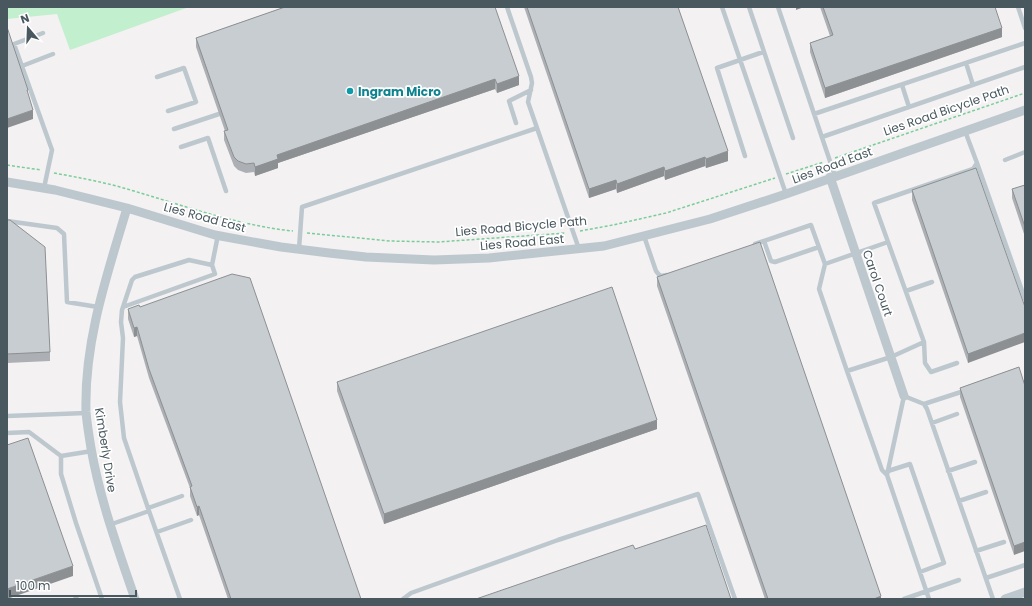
<svg xmlns="http://www.w3.org/2000/svg" width="1032" height="606" viewBox="0 0 1032 606" font-family="Poppins,sans-serif">
	<rect width="100%" height="100%" fill="#f4f1f2"/>
	<!-- green -->
	<path fill="#c2efcd" d="M7,7H189L70,50L57,14L7,19Z"/>
	<g fill="none" stroke-linecap="round" stroke-linejoin="round">
		<!-- path -->
		<path stroke="#7acd99" stroke-width="1.5" stroke-dasharray="3 2" stroke-linecap="butt" d="M835,158L1025,93
			M7,165L41,170
			M54,173C76,177 98,181 120,187C177,203 234,225 293,231
			M786,174L824,162
			M580,231L613,225L666,213L775,178
			M307,233L390,241L438,242L566,233"/>
		<!-- lane -->
		<path stroke="#bdc8ce" stroke-width="4.5" d="M507,7L531,77L532,83L528,102L579,249
			M722,7L786,194
			M749,7L793,138
			M778,7L835,176
			M1018,7L1025,28
			M43,33L14,44L52,150L44,188
			M966,63L973,85
			M22,66L53,54
			M157,77L184,68L196,102L168,111
			M902,85L909,107
			M814,114L1025,43
			M516,123L509,101L531,90
			M174,129L219,114
			M822,137L1025,67
			M181,147L208,138L226,191
			M745,156L717,68L763,52
			M1005,160L1025,152
			M977,163L1025,299
			M7,221L57,228L64,234L67,302L98,307
			M644,236L656,271L660,276L667,275
			M764,241L771,261L775,262L819,247
			M755,244L811,225L825,264L888,242
			M299,249L302,207L537,128
			M825,264L819,289L847,371
			M906,291L932,282
			M123,307L215,274L212,265
			M957,363L931,372L925,363L924,342L874,203L973,169L977,163L965,131
			M924,404L964,391
			M7,416L86,413
			M932,423L957,414
			M7,433L29,432L61,456L92,451
			M61,456V474L76,523L102,599
			M888,471L910,464L944,563L920,572
			M948,471L975,462
			M887,475L882,470L847,371L891,357L924,342
			M959,501L986,492
			M148,508L182,496
			M149,511L124,438L120,402L123,338L121,322L122,310L132,280L135,277L189,260L212,265L218,235
			M109,525L149,511L180,599
			M157,532L191,520
			M976,551L1004,542
			M986,578L1025,565
			M75,599H77
			M403,599L411,593L558,540L698,494L735,599
			M904,599L959,580
			M929,599L887,475L904,396L924,404L927,409L993,599"/>
		<!-- street -->
		<path stroke="#bdc8ce" stroke-width="9" d="M830,177L904,396
			M7,182L55,190L127,208L215,235L281,247L329,253L366,257L434,260L489,258L604,246L710,219L786,194L1025,110
			M127,208C107,275 84,341 86,412C87,424 89,436 91,448C100,500 118,549 135,599
			M1005,599L1025,592"/>
	</g>
	<!-- wall -->
	<path fill="#acb0b4" d="M285,7L519,85L497,93L495,89L278,163V168L255,176L254,172L246,173L238,170L234,166L224,140V131H225L196,47V38Z
		M524,7H678L728,161L706,168L705,166L665,180L664,176L617,193L616,189L589,198Z
		M820,7H995L1002,37L825,98L810,52V43L830,36Z
		M1025,185V237L1012,198V189Z
		M912,190L1025,307L968,363L912,200Z
		M7,220L50,352V361L7,363Z
		M657,277L881,599H765L657,286Z
		M128,309L361,599H228L199,515L197,516L190,496V488L149,378L137,336L134,337L128,319Z
		M1019,367L1014,555L960,397V388Z
		M337,382L657,429L384,524L337,391Z"/>
	<!-- shaded-wall -->
	<path fill="#8c9092" d="M796,7H804L796,10Z
		M1002,28V37L825,98V88Z
		M519,76V85L497,93V84Z
		M495,79V89L278,163V168L255,176V167L277,155Z
		M33,110V119L7,128V119Z
		M728,151V161L706,168V159Z
		M705,157V166L665,180V171Z
		M664,167V176L617,193V184Z
		M616,180V189L589,198V189Z
		M137,327V336L134,337V328Z
		M1025,333V342L968,363V354Z
		M657,420V429L384,524V514Z
		M199,506V515L197,516V507Z
		M1025,542V551L1014,555V546Z
		M73,566V576L7,599V589Z
		M881,596V599H874Z"/>
	<!-- building -->
	<path fill="#c8cdd1" stroke="#8c9092" d="M285,7H495L519,76L497,84L495,79L277,155L278,159L255,167L254,163L246,164L238,161L234,157L224,131L228,130L196,38Z
		M527,7H678L728,151L706,159L705,157L665,171L664,167L617,184L616,180L589,189Z
		M823,7H995L1002,28L825,88L810,43L833,35Z
		M7,27L28,90H27L33,110L7,119Z
		M976,168L1025,307V333L968,354L912,190Z
		M1025,185V227L1012,189Z
		M7,220H10L45,247L50,352L7,354Z
		M760,242L881,596L874,599H768L657,277Z
		M232,274L250,278L361,599H231L199,506L197,507L190,487L192,486L149,369L137,327L134,328L128,309L139,305L140,307Z
		M612,287L657,420L384,514L337,382Z
		M1019,367L1025,386V542L1014,546L960,388Z
		M28,438L73,566L7,589V445Z
		M706,525L731,599H476L633,545L635,549Z"/>
	<!-- markers -->
	<circle fill="#0f9aa8" stroke="#fff" stroke-width="1.5" cx="350" cy="91" r="4"/>
	<g text-anchor="middle" dominant-baseline="central" stroke-width="3.5" stroke-linejoin="round" paint-order="stroke">
		<!-- culture labels -->
		<g font-size="12" font-weight="bold" fill="#0d838f" stroke="#fff" text-anchor="start">
			<text x="358" y="91">Ingram Micro</text>
		</g>
		<!-- street labels -->
		<g font-size="12" fill="#49585f" stroke="#fff">
			<text transform="translate(946 110) rotate(-19)">Lies Road Bicycle Path</text>
			<text transform="translate(832 165) rotate(-20)">Lies Road East</text>
			<text transform="translate(205 217) rotate(15)">Lies Road East</text>
			<text transform="translate(521 226) rotate(-5)">Lies Road Bicycle Path</text>
			<text transform="translate(522 242) rotate(-5)">Lies Road East</text>
			<text transform="translate(878 283) rotate(71)">Carol Court</text>
			<text transform="translate(106 450) rotate(81)">Kimberly Drive</text>
		</g>
	</g>
	<!-- border -->
	<rect width="1032" height="606" fill="none" stroke="#49585f" stroke-width="16"/>
	<!-- north arrow -->
	<g transform="translate(28 28) rotate(341)" stroke="#ffffff" stroke-width="3" paint-order="stroke">
	<path d="M0-3L7 15L0 10L-7 15Z" fill="#49585f"/>
	<text y="-6" font-size="11" font-weight="bold" text-anchor="middle" fill="#49585f">N</text>
	</g>
	<!-- scale -->
	<path d="M10 590v6h126v-6" fill="none" stroke="#49585f" stroke-width="2"/>
	<text x="16" y="590" font-size="12" fill="#49585f" stroke="#ffffff" stroke-width="3" paint-order="stroke">100 m</text>
</svg>
